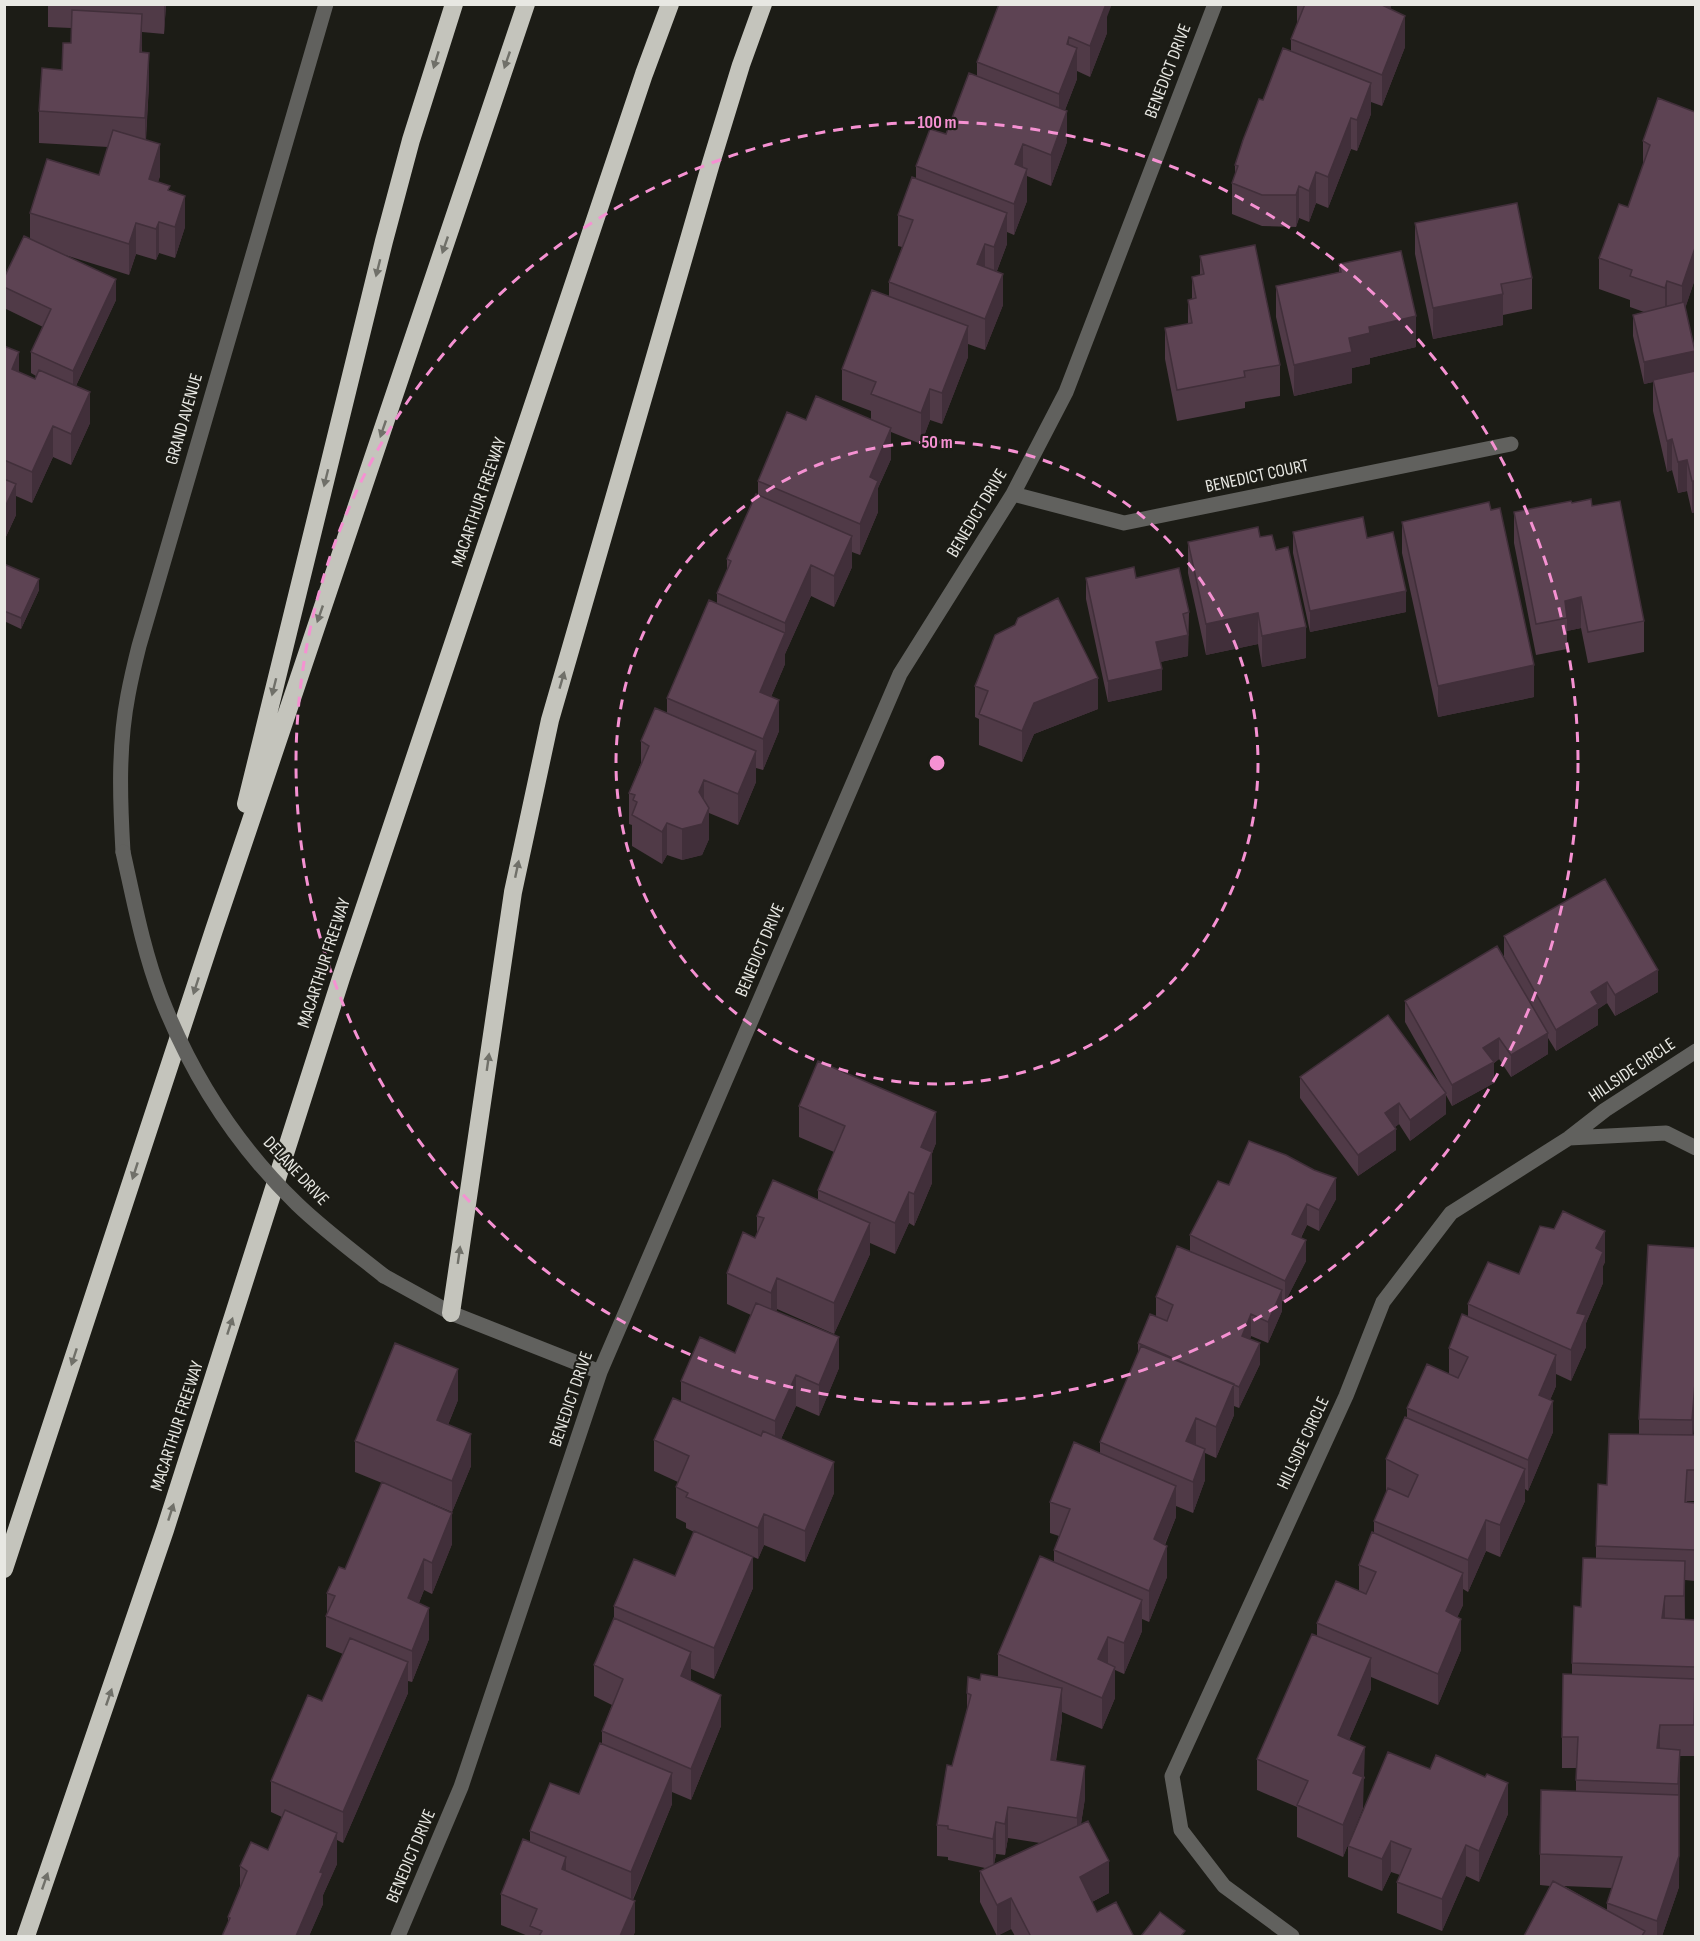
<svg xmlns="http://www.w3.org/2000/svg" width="1700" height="1941" viewBox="0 0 1700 1941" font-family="'Sofia Sans Condensed',sans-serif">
	<rect width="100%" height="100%" fill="#1c1c16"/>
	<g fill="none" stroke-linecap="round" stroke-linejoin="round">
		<!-- minor -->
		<path stroke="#61615e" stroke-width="15" d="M1013,494L1124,523L1511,444
			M123,852C120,800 118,747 128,695C131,679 135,662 139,646L326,4
			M1569,1138L1666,1133L1696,1148
			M384,1276L451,1313L600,1372
			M398,1936L461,1787L600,1372L900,674L1013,494L1066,392L1215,4
			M1292,1936L1224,1886L1181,1830L1172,1776L1346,1396L1383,1302L1451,1213L1569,1138L1605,1110L1696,1051"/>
		<!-- highway -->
		<path stroke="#c4c4bc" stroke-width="18" d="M246,804L384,241L411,140L454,4
			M451,1313L513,892L550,720L711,163L741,65L763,4
			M4,1569L214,930L526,4
			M26,1936L165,1530L341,978L644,74L670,4"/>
		<!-- minor-bridge -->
		<path stroke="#61615e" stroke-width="15" d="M123,852C134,901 143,950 161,997C191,1074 237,1146 297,1204C324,1230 355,1253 384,1276"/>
	</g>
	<!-- wall -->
	<path fill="#503a47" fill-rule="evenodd" d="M48,4H166L164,34L142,32V53L149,84L146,140L160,176L158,182L170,191L185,227L175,258L159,253L156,260L136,254L129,275L65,255L116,300L76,386L90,423L71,465L53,457L32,503L16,496V515L4,541V346L19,372L35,379L36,376L31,373V352L43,327L4,308V278L30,238V213L99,175L108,147L39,143V111L62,70L71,43V28L48,27Z
		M1297,4H1392L1390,9L1405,47L1382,106L1371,102V114L1357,151L1351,149L1328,208L1316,203L1309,222L1299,218L1296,227L1262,226L1232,214V183L1235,175V165L1263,100L1291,51V39L1297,24Z
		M1107,17V33L1090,77L1077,71V79L1065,110L1067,142L1051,186L1027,176V201L1014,235L1007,232V244L997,271L1003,305L985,350L968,344V357L942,424L930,420L921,444L891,432V459L878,488V512L860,555L852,552V567L834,607L811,596L785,654V664L771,697L779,731L763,770L756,768V782L738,825L709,813V839L702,855L682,860L667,855L662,864L632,846V825L629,824V793L641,763V741L667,713V698L717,604V593L727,570V559L758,495V481L806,420H871V411L842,400V369L889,296V282L902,247L898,246V215L916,178V166L946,134L977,76V62Z
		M1658,98L1695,279L1685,308L1695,371V512L1692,513L1687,491L1678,493L1672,470L1667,472L1653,411V382L1644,384L1633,336V315L1644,312L1630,307V300L1599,289V258L1628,207L1643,166V141Z
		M1415,223L1532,278V309L1503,315V325L1433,339L1415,254Z
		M1200,256L1280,365V396L1245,402V408L1177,421L1165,359V328L1188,324V300L1192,299V277L1200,275Z
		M1339,264L1416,347L1370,358V364L1352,368V383L1294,396L1276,317V286L1339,272Z
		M1572,503L1592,506L1644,621V652L1588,663L1581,628L1567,631V649L1536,655L1514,543V512Z
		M1402,522L1534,697L1438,717L1402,553Z
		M1293,532L1367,538L1406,612L1310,632L1293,553Z
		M1260,537L1276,550L1306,658L1262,667L1258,644L1206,655L1188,573V542Z
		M4,564L39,590L21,629L4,621Z
		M1086,578H1136L1189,612L1188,656L1160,662L1162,690L1108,702L1086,599Z
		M975,686L1098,709L1034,734L1022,762L979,745V719L975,717Z
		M1504,936L1658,992L1615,1016L1607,1003L1598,1009V1025L1556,1051L1548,1038V1054L1511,1077L1499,1059L1494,1063V1083L1452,1106L1446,1095V1114L1410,1141L1399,1124L1395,1127L1396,1150L1358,1176L1300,1098V1077L1441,1086L1405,1022V1001L1511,971L1504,957Z
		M799,1106L936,1143L932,1153V1183L914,1226L909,1223L895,1254L870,1243V1254L834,1334L777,1309L776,1312L839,1368L819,1416L796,1406L781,1439L834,1493L805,1562L764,1545L758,1559L741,1551L753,1588L714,1679L691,1669V1681L721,1726L691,1800L672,1792V1804L633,1900L635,1932L633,1936H528L501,1925V1894L530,1842V1831L579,1794L602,1744V1731L612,1705L594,1696V1665L614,1618V1606L675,1576L694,1532L686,1528V1523L676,1518V1487L678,1482L654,1471V1440L681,1401V1381L735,1353L751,1315L727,1304V1273L755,1238L757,1234V1216L818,1200V1190L834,1152L799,1137Z
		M1229,1185L1336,1199L1319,1231L1307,1225L1301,1238L1306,1261L1285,1302L1282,1301V1311L1268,1343L1251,1336L1250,1339L1260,1364L1239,1408L1234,1406V1415L1216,1458L1205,1453V1480L1193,1513L1176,1506V1517L1165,1545L1167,1577L1149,1622L1142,1619V1631L1124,1674L1115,1670V1698L1102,1729L1062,1712V1719L1056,1761L1085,1798L1081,1824L1109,1893L1092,1902L1097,1912L1133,1936H1015L1011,1929L997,1936L980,1902V1871L985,1868L948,1860V1857L937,1856V1825L967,1711V1693L980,1680L998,1677V1654L1054,1562V1550L1059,1536L1050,1533V1502L1100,1453V1442L1138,1354V1343L1156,1316V1297L1190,1251V1235ZM1008,1838L1040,1843L994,1864L996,1854L1005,1855Z
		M1695,1248V1414L1693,1435H1695V1501H1687V1502L1695,1503V1581L1685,1580V1619L1695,1620V1720L1694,1756H1680L1679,1887L1662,1936H1524L1550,1886L1540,1885V1854L1576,1791V1768H1562V1737L1572,1675V1663L1581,1607L1596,1558V1546L1607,1485L1639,1434V1419ZM1564,1886L1612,1888L1607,1903V1910Z
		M1605,1262L1603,1266V1283L1586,1323V1347L1571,1381L1556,1374V1386L1550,1400L1553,1432L1528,1491L1525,1489V1501L1500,1557L1486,1551L1468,1592L1463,1589V1605L1457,1617L1461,1650L1438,1705L1371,1677V1689L1349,1740L1365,1778L1363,1780V1808L1343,1857L1297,1837V1807L1257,1790V1759L1317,1636V1623L1359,1590V1565L1374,1534V1521L1387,1491H1386V1459L1407,1418V1408L1449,1374V1348L1468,1316V1304L1519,1274Z
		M458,1400L448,1425L471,1466L452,1512L398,1489L452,1544L432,1594L424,1590L419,1603L429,1639L412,1682L408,1681V1693L343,1843L337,1840V1864L323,1895V1904L309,1936H222L228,1924V1917L240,1887V1866L268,1850L282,1817L271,1812V1781L322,1701L343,1654L326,1647V1616L327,1613V1593L345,1569L382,1483L355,1472V1441Z
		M1508,1814L1479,1882L1466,1876L1442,1931L1397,1913V1882L1400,1875L1391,1872L1382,1891L1348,1877V1846Z"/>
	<!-- shaded-wall -->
	<path fill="#412f3a" d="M164,4H166L164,34Z
		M1106,4H1112L1107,17V33L1090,77V46Z
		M1380,4H1392L1379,36Z
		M142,14V45L140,84V52Z
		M1405,16V47L1382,106V75Z
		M1069,37V67L1077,48V79L1059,125V94L1067,44Z
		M149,53V84L145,149V118Z
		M1371,83V114L1357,151V120Z
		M1067,111V142L1051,186V155Z
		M1351,118V149L1328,208V177Z
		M160,144V176L149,210V179Z
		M1023,144V175L1015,164Z
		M1027,169V201L1014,235V204Z
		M1316,172V203L1309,222V191Z
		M1299,186V218L1296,227V195Z
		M185,196V227L175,258V227Z
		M1007,213V244L994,278V247Z
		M159,222V253L156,260V229Z
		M136,223V254L129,275V244Z
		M985,244V275L977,264Z
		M1695,248V279L1682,318V286Z
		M1003,274V305L985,350V319Z
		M116,279V300L73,392V371Z
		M1667,281V312L1665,319V288Z
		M1503,294V325L1433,339V308Z
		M1416,316V347L1370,358V364L1352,368V383L1294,396V365L1349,338L1369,327Z
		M968,326V357L942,424V393Z
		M1695,351V372L1644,384V362Z
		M19,352V384L12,369Z
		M930,389V420L921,444V413Z
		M90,392V423L71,465V434Z
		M53,426V457L32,503V472Z
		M891,428V459L878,488V512L860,555V524L870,477Z
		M1672,439V470L1667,472V441Z
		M1687,460V491L1678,493V462Z
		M1692,481H1695V512L1692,513Z
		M16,484V515L4,541V509Z
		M852,536V567L834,607V576Z
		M811,565V596L785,654V664L760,723V692L785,634V623Z
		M39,579V590L21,629V618Z
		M1406,591V612L1310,632V611Z
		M1581,597V628L1567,631V618L1565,601Z
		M1258,613V644L1206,655V624Z
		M1306,627V658L1262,667V636Z
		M1188,635V656L1156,663V642Z
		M1534,665V697L1438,717V686Z
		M1162,669V690L1108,702V681Z
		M1098,678V709L1034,734L1022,762V731L1034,703Z
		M779,700V731L763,770V739Z
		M756,751V782L738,825V794Z
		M704,780V811L699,792Z
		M709,808V839L702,855L682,860V829Z
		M667,823V855L662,864V832Z
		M1658,970V992L1615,1016V995Z
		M1607,982V1003L1598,1009V1025L1556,1051V1030L1591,992Z
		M1548,1033V1054L1511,1077V1055Z
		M1499,1038V1059L1494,1063V1083L1452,1106V1085L1483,1048Z
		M1446,1093V1114L1410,1141V1120Z
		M1399,1103V1124L1385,1134V1113Z
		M936,1112V1143L932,1153V1183L914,1226V1194L921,1147Z
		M1396,1129V1150L1358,1176V1155Z
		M1336,1178V1199L1319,1231V1210Z
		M909,1192V1223L895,1254V1223Z
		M1307,1204V1225L1292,1255V1234Z
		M870,1223V1254L834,1334V1303Z
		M1605,1231V1262L1603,1266V1283L1586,1323V1347L1571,1381V1350L1577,1313L1596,1248Z
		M1306,1240V1261L1285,1302V1281Z
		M777,1278V1309L771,1324V1293Z
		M1282,1290V1311L1268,1343V1322Z
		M1251,1314V1336L1242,1358V1336Z
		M839,1337V1368L819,1416V1385Z
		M1260,1343V1364L1239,1408V1387Z
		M1556,1355V1386L1539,1426V1395Z
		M458,1369V1400L437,1451V1420Z
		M796,1375V1406L775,1452V1421Z
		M1695,1383V1414L1692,1451V1420Z
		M1234,1384V1415L1216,1458V1427Z
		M1553,1401V1432L1528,1491V1460Z
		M1196,1418V1449L1186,1441Z
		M471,1434V1466L452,1512V1481Z
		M1205,1449V1480L1193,1513V1482Z
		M834,1462V1493L805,1562V1531Z
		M1525,1469V1501L1500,1557V1525Z
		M1176,1486V1517L1154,1570V1539Z
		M452,1513V1544L432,1594V1563Z
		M764,1514V1545L758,1559V1528Z
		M1486,1520V1551L1468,1592V1560Z
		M1167,1546V1577L1149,1622V1591Z
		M753,1557V1588L714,1679V1648Z
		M424,1559V1590L408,1629V1598Z
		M1685,1561V1592L1684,1627V1596Z
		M1463,1573V1605L1446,1642V1611Z
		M1665,1596V1627L1662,1618Z
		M1142,1600V1631L1124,1674V1643Z
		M429,1608V1639L412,1682V1651Z
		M1461,1619V1650L1438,1705V1674Z
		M1108,1637V1668L1098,1659Z
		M691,1652V1683L681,1676Z
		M1371,1658V1689L1338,1766V1735Z
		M408,1662V1693L343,1843V1812Z
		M1695,1663V1720L1694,1756V1725Z
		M1115,1667V1698L1102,1729V1698Z
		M1062,1688V1719L1051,1791V1760Z
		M721,1695V1726L691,1800V1769Z
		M1660,1725V1756L1657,1748Z
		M1365,1747L1363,1808L1343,1857V1825L1353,1773Z
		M1680,1750V1781L1678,1815V1784Z
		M1085,1766V1798L1077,1849V1818Z
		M672,1773V1804L631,1903V1872Z
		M1508,1783V1814L1479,1882V1851Z
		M1679,1795V1887L1662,1936H1657V1921Z
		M1008,1807V1838L1005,1855V1824Z
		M996,1822V1854L993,1870V1839Z
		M337,1833V1864L323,1895V1904L309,1936H296L320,1872Z
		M1391,1841V1872L1382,1891V1859Z
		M1466,1845V1876L1442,1931V1899Z
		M566,1857V1889L562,1869Z
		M1109,1861V1893L1080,1908V1877Z
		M1011,1898V1929L997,1936V1905Z
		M635,1901V1932L633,1936H620Z"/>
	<!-- building -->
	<path fill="#5d4353" stroke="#412f3a" stroke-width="1.5" d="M999,4H1106L1090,46L1069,37L1067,44L1077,48L1059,94L977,62Z
		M1305,4H1380L1405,16L1382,75L1291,39Z
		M72,10L142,14L140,52L149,53L145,118L39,111L42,68L62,70L63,43H71Z
		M1283,48L1371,83L1357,120L1351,118L1328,177L1316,172L1309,191L1299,186L1296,195H1262L1232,183L1238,166L1235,165L1243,140L1259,99L1263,100Z
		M969,73L1067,111L1051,155L1023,144L1015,164L1027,169L1014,204L916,166L930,129L946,134Z
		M1658,98L1695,112V248L1682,286L1667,281L1665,288L1630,276L1632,270L1599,258L1619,204L1628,207L1650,145L1643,141Z
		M113,130L160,144L149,179L170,186L168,190L185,196L175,227L159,222L156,229L136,223L129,244L30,213L47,159L99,175Z
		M912,177L1007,213L994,247L985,244L977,264L1003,274L985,319L889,282L913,220L898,215Z
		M1517,203L1532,278L1501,284L1503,294L1433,308L1415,223Z
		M24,236L116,279L73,371L31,352L51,309L4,287V278Z
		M1255,245L1280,365L1244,371L1245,377L1177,390L1165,328L1192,323L1188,300L1196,298L1192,277L1204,274L1200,256Z
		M1401,251L1416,316L1369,327L1370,333L1349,338L1352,352L1294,365L1276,286L1341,272L1339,264Z
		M872,290L968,326L942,393L930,389L921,413L871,394L876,382L842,369Z
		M1684,302L1695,351L1644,362L1633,315Z
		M4,346L19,352L12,369L35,379L39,370L90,392L71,434L53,426L32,472L4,460Z
		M1695,371V481H1692L1687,460L1678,462L1672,439L1667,441L1653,380Z
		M816,396L891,428L870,477L878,481L860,524L758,481L787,412L806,420Z
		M4,479L16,484L4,509Z
		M756,494L852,536L834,576L811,565L785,623L717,593L731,561L727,559Z
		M1591,499L1592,506L1620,501L1644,621L1588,632L1581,597L1565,601L1567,618L1536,624L1514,512L1571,501L1572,503Z
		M1489,502L1491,510L1500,508L1534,665L1438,686L1402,522Z
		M1363,517L1367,538L1393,532L1406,591L1310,611L1293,532Z
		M1258,527L1260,537L1272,535L1276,550L1288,547L1306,627L1262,636L1258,613L1206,624L1188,542Z
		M4,564L39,579L21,618L4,611Z
		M1134,567L1136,578L1179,568L1189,612L1183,614L1188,635L1156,642L1162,669L1108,681L1086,578Z
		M1058,598L1098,678L1034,703L1022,731L979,714L988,691L975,686L995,635L1015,625L1018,618Z
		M709,600L785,633L760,692L779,700L763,739L667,698Z
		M655,708L756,751L738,794L704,780L699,792L709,808L702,824L682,829L667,823L662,832L632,815L637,802L633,800L635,795L629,793L649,746L641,741Z
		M1605,879L1658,970L1615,995L1607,982L1591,992L1598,1004L1556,1030L1504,936Z
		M1497,946L1548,1033L1511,1055L1499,1038L1483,1048L1494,1062L1452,1085L1405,1001Z
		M1388,1015L1446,1093L1410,1120L1399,1103L1385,1113L1396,1129L1358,1155L1300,1077Z
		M818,1061L936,1112L921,1147L932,1152L914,1194L909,1192L895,1223L818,1190L845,1126L799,1106Z
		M1249,1141L1286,1155L1314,1170L1336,1178L1319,1210L1307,1204L1292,1234L1306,1240L1285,1281L1190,1235L1218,1181L1229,1185Z
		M773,1180L870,1223L834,1303L777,1278L771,1293L727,1273L743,1232L755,1238L764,1218L757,1216Z
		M1563,1211L1605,1231L1596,1248L1603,1252L1577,1313L1586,1315L1571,1350L1468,1304L1488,1262L1519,1274L1540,1226L1554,1229Z
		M1648,1245L1695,1248V1383L1692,1420L1639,1419Z
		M1177,1246L1282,1290L1268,1322L1251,1314L1242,1336L1260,1343L1239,1387L1138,1343L1150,1314L1167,1321L1173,1305L1156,1297Z
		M756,1303L839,1337L819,1385L796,1375L775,1421L681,1381L700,1337L735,1353Z
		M1462,1314L1556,1355L1539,1395L1553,1401L1528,1460L1407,1408L1427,1364L1458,1378L1468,1357L1449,1348Z
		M395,1343L458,1369L437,1420L471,1434L452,1481L355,1441Z
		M1141,1346L1234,1384L1216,1427L1196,1418L1186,1441L1205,1449L1193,1482L1100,1442Z
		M673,1398L761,1436L763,1431L834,1462L805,1531L764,1514L758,1528L686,1497L688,1493L676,1487L689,1456L654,1440Z
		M1405,1417L1525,1469L1500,1525L1486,1520L1468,1560L1374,1521L1388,1488L1408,1497L1418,1475L1386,1459Z
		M1609,1434L1695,1435V1470H1687L1685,1502L1695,1503V1550L1596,1546L1598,1484L1607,1485Z
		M1074,1442L1176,1486L1154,1539L1167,1546L1149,1591L1054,1550L1070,1509L1050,1502Z
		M382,1482L452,1513L432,1563L424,1559L408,1598L429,1608L412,1651L326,1616L335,1596L327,1593L339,1567L345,1569Z
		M694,1531L753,1557L714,1648L614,1606L634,1559L675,1576Z
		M1372,1532L1463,1573L1446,1611L1461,1619L1438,1674L1317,1623L1336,1581L1366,1594L1376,1572L1359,1565Z
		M1040,1556L1142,1600L1124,1643L1108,1637L1098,1659L1115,1667L1102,1698L998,1654Z
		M1583,1558L1685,1561L1684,1596H1665L1662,1618L1695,1620V1667L1572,1663L1574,1606L1581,1607Z
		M614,1618L691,1652L681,1676L721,1695L691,1769L602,1731L623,1679L594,1665Z
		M1312,1634L1371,1658L1338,1735L1365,1747L1353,1773L1363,1777L1343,1825L1297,1805L1308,1781L1257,1759Z
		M350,1638L408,1662L343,1812L271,1781L308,1695L322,1701Z
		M981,1674L1062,1688L1051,1760L1085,1766L1077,1818L1008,1807L1005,1824L996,1822L993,1839L948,1829V1826L937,1825L947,1765L952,1766L971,1695L967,1693L968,1677L980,1680Z
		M1563,1674L1695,1679L1694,1725H1660L1657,1748L1680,1750L1678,1784L1576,1780L1578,1737H1562Z
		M600,1743L672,1773L631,1872L530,1831L550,1783L579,1794Z
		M1388,1752L1430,1769L1436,1755L1485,1777L1487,1774L1508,1783L1479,1851L1466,1845L1442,1899L1397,1882L1411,1849L1391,1841L1382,1859L1348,1846Z
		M1541,1790L1679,1795V1856L1657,1921L1607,1903L1622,1857L1540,1854Z
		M285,1810L337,1833L320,1872L323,1873L296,1936H222L230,1918L228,1917L247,1871L240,1866L251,1842L268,1850Z
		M1088,1821L1109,1861L1080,1877L1097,1912L1116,1902L1133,1935L1130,1936H1027L1030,1935L1011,1898L997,1905L980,1871Z
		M523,1839L566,1857L562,1869L635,1901L620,1936H539L542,1931L530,1926L537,1909L501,1894Z
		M1553,1881L1645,1931L1642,1936H1524Z
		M1160,1912L1185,1931L1181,1936H1141Z"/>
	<!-- one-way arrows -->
	<defs><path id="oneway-solid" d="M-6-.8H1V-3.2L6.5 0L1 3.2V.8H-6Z" transform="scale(1.5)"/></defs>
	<g fill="#707069">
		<use href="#oneway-solid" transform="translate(436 60) rotate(107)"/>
		<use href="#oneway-solid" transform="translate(507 60) rotate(109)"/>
		<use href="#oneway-solid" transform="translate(445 245) rotate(109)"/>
		<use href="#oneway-solid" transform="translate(378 268) rotate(104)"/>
		<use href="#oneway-solid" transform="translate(383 429) rotate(109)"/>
		<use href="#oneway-solid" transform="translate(326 478) rotate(104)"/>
		<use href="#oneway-solid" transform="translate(320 614) rotate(109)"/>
		<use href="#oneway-solid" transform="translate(562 680) rotate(-74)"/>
		<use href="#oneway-solid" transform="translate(274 687) rotate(104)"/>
		<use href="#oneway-solid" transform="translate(517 869) rotate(-78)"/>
		<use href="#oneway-solid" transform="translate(196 986) rotate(108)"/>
		<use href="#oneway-solid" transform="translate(488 1062) rotate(-82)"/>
		<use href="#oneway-solid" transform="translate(135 1171) rotate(108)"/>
		<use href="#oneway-solid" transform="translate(459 1255) rotate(-82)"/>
		<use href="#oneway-solid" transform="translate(230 1326) rotate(-72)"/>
		<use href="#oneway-solid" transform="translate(74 1357) rotate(108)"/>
		<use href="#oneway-solid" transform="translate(171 1512) rotate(-72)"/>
		<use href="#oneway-solid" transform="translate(109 1697) rotate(-71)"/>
		<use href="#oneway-solid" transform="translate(45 1881) rotate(-71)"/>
	</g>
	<!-- distance rings -->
	<g fill="none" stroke="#f591d2" stroke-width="3" stroke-dasharray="10 8">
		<circle cx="937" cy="763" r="321"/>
		<circle cx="937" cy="763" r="641"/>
	</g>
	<g text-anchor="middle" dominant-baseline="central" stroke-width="4.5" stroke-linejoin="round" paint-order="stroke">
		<!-- street labels -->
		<g font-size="18" fill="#e8e8e3" stroke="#1c1c16">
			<text transform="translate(1168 71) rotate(-69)">BENEDICT DRIVE</text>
			<text transform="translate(184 419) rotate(-74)">GRAND AVENUE</text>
			<text transform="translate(1257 476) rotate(-12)">BENEDICT COURT</text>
			<text transform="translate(479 502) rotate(-71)">MACARTHUR FREEWAY</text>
			<text transform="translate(977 513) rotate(-59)">BENEDICT DRIVE</text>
			<text transform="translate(760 950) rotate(-67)">BENEDICT DRIVE</text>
			<text transform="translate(324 963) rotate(-72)">MACARTHUR FREEWAY</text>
			<text transform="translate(1632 1070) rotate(-34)">HILLSIDE CIRCLE</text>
			<text transform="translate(296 1171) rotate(47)">DELANE DRIVE</text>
			<text transform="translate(571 1399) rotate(-71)">BENEDICT DRIVE</text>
			<text transform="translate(177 1426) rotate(-72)">MACARTHUR FREEWAY</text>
			<text transform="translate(1303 1443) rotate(-65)">HILLSIDE CIRCLE</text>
			<text transform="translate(411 1856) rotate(-67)">BENEDICT DRIVE</text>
		</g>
	</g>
	<circle cx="937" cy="763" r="9" fill="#f591d2" stroke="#1c1c16" stroke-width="3"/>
	<g font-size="18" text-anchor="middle" font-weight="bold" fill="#f591d2" stroke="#1c1c16" stroke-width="4.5" stroke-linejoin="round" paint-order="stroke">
		<text x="937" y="128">100 m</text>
		<text x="937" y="448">50 m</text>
	</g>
	<!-- border -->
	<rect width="1700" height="1941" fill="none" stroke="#e8e8e3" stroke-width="12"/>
</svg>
